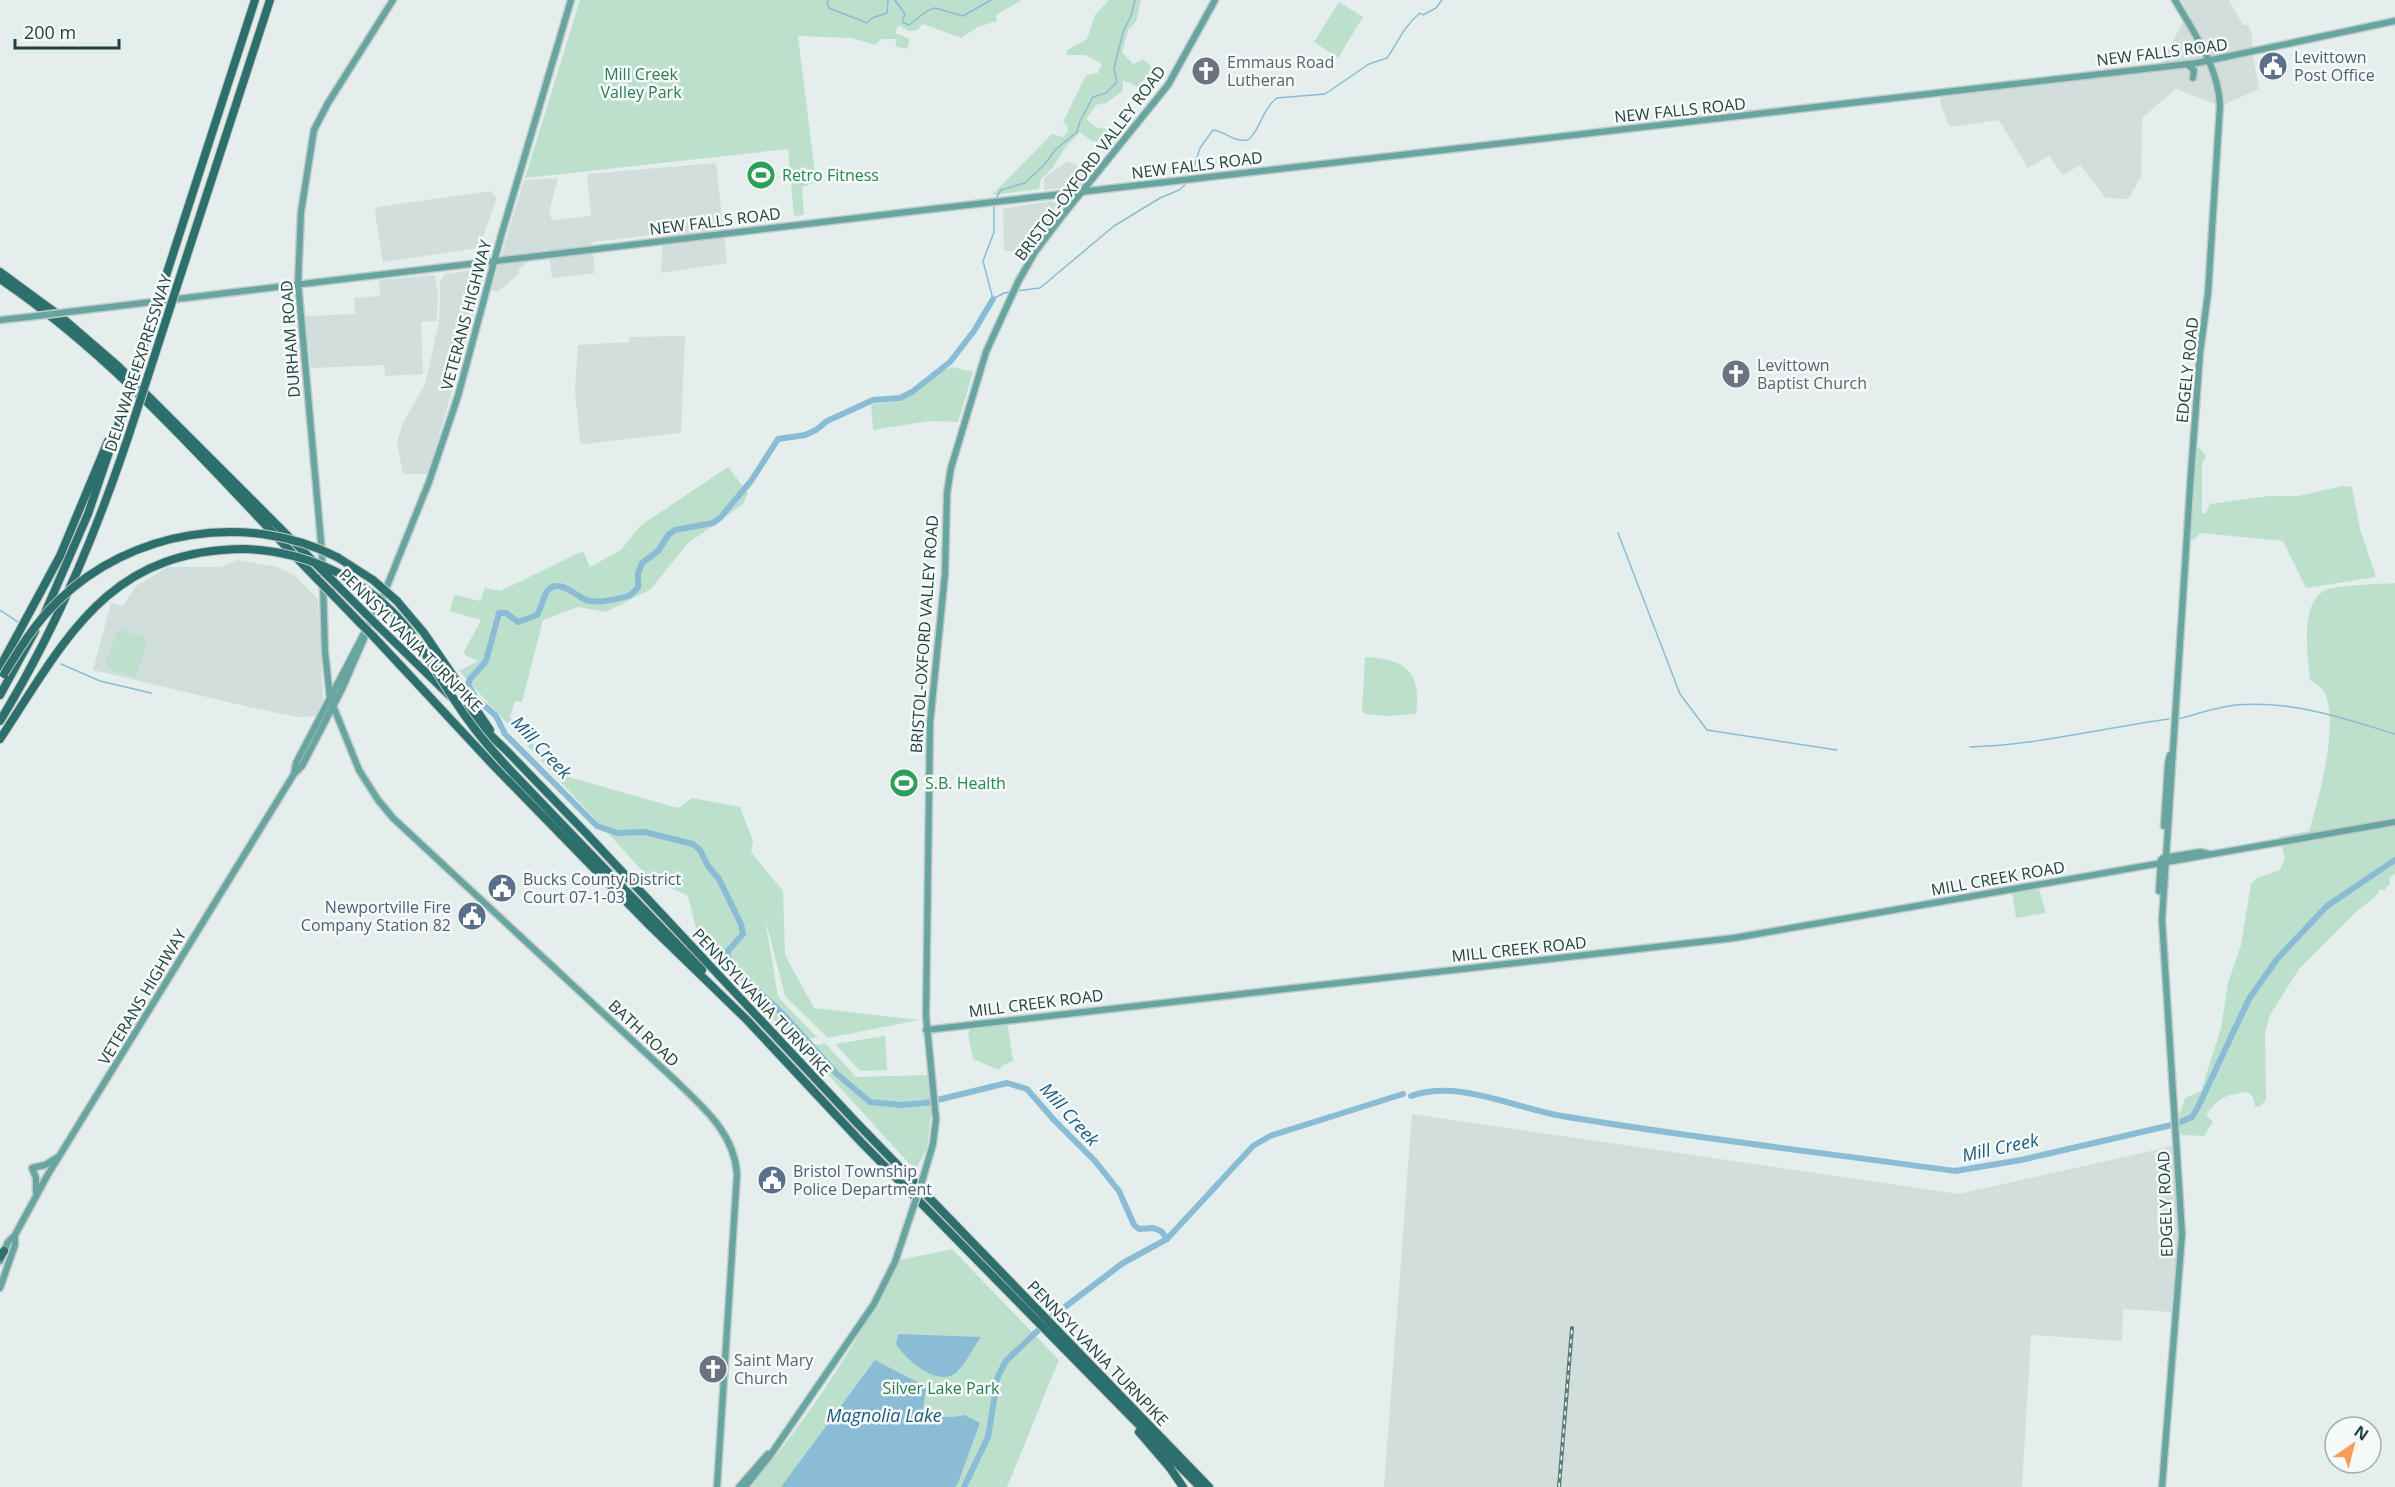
<svg xmlns="http://www.w3.org/2000/svg" width="2395" height="1487" viewBox="0 0 2395 1487" font-family="'Open Sans',sans-serif">
	<rect width="100%" height="100%" fill="#e4eeec"/>
	<!-- built -->
	<path fill="#d2dedb" d="M2181,0H2229L2243,25H2248L2252,34V50L2259,89L2225,104H2215L2176,89L2142,118L2141,177L2128,199L2106,198L2080,165L2063,175L2049,156L2028,168L1999,120L1950,127L1940,104L1941,97L2157,71L2182,24L2191,19Z
		M1068,161L1092,173L1083,185L1044,190V178Z
		M716,163L727,263L661,273L663,234L592,242L595,273L552,278L548,250L529,252V261L518,270L520,273L498,292L491,290L524,180L558,178L549,212L552,220L591,216L587,174Z
		M491,191L497,198L479,248L383,262L375,212L377,207Z
		M1051,201L1061,206L1027,250L1004,251L1003,209Z
		M482,269L483,281L428,474H403L397,443L403,423L425,384L439,322L440,281L445,274Z
		M435,275L438,296L437,321L421,322L423,374L385,376L384,365L311,368L305,316L355,314L354,298L380,296L379,280Z
		M685,336L681,433L584,444L580,442L575,390L578,345L629,342V337Z
		M237,560L277,567L294,575L318,599L323,702L318,716L297,717L249,707L93,670L111,603L123,606L136,586L168,567H221Z
		M1412,1114L1959,1194L2173,1146L2179,1230L2171,1312L2123,1309L2122,1341L2031,1335L2022,1487H1384Z"/>
	<!-- green -->
	<path fill="#bde0cd" d="M580,0H1022L996,15L997,21L978,27L961,38L923,24L916,31H908L899,25L895,33L910,39L907,49L895,46L897,39H881L875,45L852,38L798,36L816,182L802,187L804,215L794,216L788,149L525,178Z
		M1109,0H1141L1136,22L1128,30L1122,52L1133,64L1143,59L1153,68L1138,87L1123,80V91L1106,103L1096,105L1086,119L1095,127L1112,130L1110,142L1092,141L1080,132C1075,139 1067,144 1063,151C1053,165 1057,166 1041,179L1039,189L992,195L1052,134L1063,137L1068,131L1067,125L1063,122L1086,75L1098,73L1102,64L1085,55H1067V50L1087,39L1095,15Z
		M1339,2L1363,17L1338,58L1314,42Z
		M952,367L973,372L958,422L929,421L873,430L871,404L902,401L942,371Z
		M2199,447L2206,456L2202,465V513H2206L2210,504L2269,496H2298L2343,486L2352,487L2360,529L2376,577L2306,588L2283,541L2201,533L2193,540L2189,537L2196,449Z
		M728,467L748,493L743,504L687,544L651,589L606,612L578,607L543,620L522,702L515,701L510,716L515,726L565,776L678,808L692,798L740,807L753,841L751,852L783,891L785,955L814,1008L919,1020L828,1038L785,996L765,918L778,997L817,1037L795,1042L699,941L688,896L649,878L459,671L478,661L463,654L481,620L449,611L455,595L480,601L485,588L500,591L583,551L590,567L621,550L640,526Z
		M2395,583V874L2389,878L2390,883L2385,890H2380L2375,897L2357,911L2299,969L2270,1015L2265,1033L2266,1100L2259,1107L2255,1106L2253,1097L2248,1092C2225,1095 2219,1097 2206,1115L2213,1122L2204,1136L2181,1135L2178,1120L2185,1098L2201,1091L2221,1028L2228,983L2241,945L2251,884L2257,878L2280,870L2285,858L2279,837L2309,831C2318,803 2343,712 2321,688C2319,685 2313,683 2310,680C2308,657 2299,601 2326,590C2338,585 2380,584 2395,583Z
		M119,628L148,639L136,677L113,671L105,663Z
		M1365,657C1406,659 1422,672 1416,714L1388,716L1365,714L1362,711Z
		M2038,886L2046,913L2016,918L2012,892Z
		M1006,1024L1008,1026L1013,1061L1003,1065L999,1070L973,1059L968,1033L972,1027Z
		M885,1036L887,1070L860,1071L835,1044Z
		M826,1044L856,1077L927,1075L932,1106L927,1149L915,1170L801,1045Z
		M952,1249L1059,1360L1007,1487H750C809,1419 859,1340 900,1260Z"/>
	<!-- water -->
	<path fill="#8bbcd5" d="M898,1334L981,1337C973,1348 966,1363 957,1372C939,1389 905,1359 896,1344Z
		M875,1360L921,1384L926,1390L923,1409C935,1417 950,1419 964,1415L980,1423L958,1483L955,1487H781Z"/>
	<g fill="none" stroke-linecap="round" stroke-linejoin="round">
		<!-- stream -->
		<path stroke="#8bbcd5" stroke-width="1.5" d="M828,0L827,3L829,8L867,23L872,18L887,13L888,0
			M895,0L905,14L902,22L909,25L927,11L935,8L963,16L991,0
			M1192,173L1200,148L1213,130C1225,131 1231,142 1248,140C1261,130 1261,110 1277,98L1325,94L1369,64L1387,58C1398,42 1404,26 1420,13L1423,15L1436,8L1442,0
			M995,200L1001,190L1025,183L1044,165L1056,149L1077,132L1080,121L1093,97L1106,93L1117,82L1114,69L1123,32L1131,16L1135,0
			M994,205V232L983,261L993,299L1004,293L1011,292
			M1016,291L1040,288L1114,226L1160,198L1179,190L1185,185
			M1618,533L1680,694L1707,730L1837,750
			M0,610L18,622
			M61,664L100,681L151,693
			M2178,719C2197,714 2217,707 2236,705C2292,700 2343,718 2395,734
			M1970,747C2037,745 2102,728 2169,719"/>
		<!-- river -->
		<path stroke="#8bbcd5" stroke-width="6" d="M993,299L974,331L950,362L912,392L900,398L873,400L827,421L816,430L805,435L778,439L751,481L720,518L713,523L675,530L669,534L658,551L642,563L638,573V587C635,591 632,595 628,596C618,599 596,604 586,600C577,597 560,578 548,590C544,594 541,609 537,615L518,622L506,613H499L486,661L470,679L468,684L475,697L496,716L505,734L597,826L617,833L645,832L693,844L700,850L708,866L719,879L741,924L743,934L727,952L729,961L742,976L783,1014L837,1074L870,1102L901,1105L925,1103L1007,1083L1027,1089L1054,1120L1095,1161L1119,1191L1134,1225L1139,1229L1153,1228L1161,1231L1167,1239
			M1411,1096C1459,1079 1514,1108 1562,1116C1693,1138 1825,1153 1955,1171L2021,1160L2176,1124L2192,1117L2198,1107L2249,999L2277,959L2327,906L2395,860
			M964,1487L988,1437L998,1376L1006,1361L1053,1316L1123,1263L1167,1239L1253,1146L1270,1136L1403,1094"/>
		<!-- major casing -->
		<g stroke="#c1cac9" stroke-width="9">
			<path id="major" d="M393,0L328,103L314,130L301,212L298,283L322,553L325,652L330,698L359,770L378,800L393,818L676,1081C704,1108 734,1133 737,1174L717,1487
				M2187,64L2194,70L2193,78
				M68,312L924,210L2197,63L2395,21
				M0,320L28,317
				M294,774L296,763L381,601L429,482L458,396L501,236L571,0
				M2164,826L2168,764L2170,755
				M2163,858L2200,852L2209,854
				M2159,891L2161,860
				M926,1030L1734,938L2395,822
				M923,1178L933,1144L936,1119L926,1016L930,723L945,574L947,493L951,468L986,352L1018,282L1035,252L1063,215L1168,85L1215,0
				M36,1192V1178L32,1168L45,1165L58,1157
				M0,1261L8,1242L15,1235L47,1176L294,774L302,766L342,689L366,634
				M0,1288L15,1245V1235
				M739,1487L768,1454
				M745,1487L769,1457L874,1304L895,1262L914,1205
				M2162,1487L2182,1234L2162,920L2191,473L2200,353L2208,293L2220,105C2218,66 2194,33 2175,0"/>
		</g>
		<!-- highway casing -->
		<g stroke="#c1cac9" stroke-width="10">
			<path id="highway" d="M0,272L60,316L118,366L315,563
				M0,279C121,361 216,475 317,579
				M177,286L270,0
				M162,288L255,0
				M137,365L154,313
				M148,376L169,311
				M337,557L373,580
				M330,578L366,614
				M330,592L361,624
				M397,601L424,633L490,730
				M44,615L88,514L127,399
				M378,626L450,696
				M373,636L494,766L651,927L746,1019L861,1142L1200,1487
				M0,667L60,556L108,441
				M0,695L35,631
				M463,709L506,750L586,833L856,1122L1209,1487
				M0,721C60,623 102,519 137,410
				M0,739C66,639 107,550 244,549
				M512,772L702,970
				M0,1257L4,1251
				M1139,1432L1170,1468L1183,1487"/>
		</g>
		<!-- major -->
		<use href="#major" stroke="#67a5a0" stroke-width="6"/>
		<!-- highway -->
		<use href="#highway" stroke="#2d6f6d" stroke-width="8"/>
		<!-- rail casing -->
		<g stroke="#5d7c79" stroke-width="4">
			<path id="rail" d="M1559,1487L1572,1328"/>
		</g>
		<!-- rail -->
		<use href="#rail" stroke="#f5faf9" stroke-width="1.5" stroke-dasharray="4.5" stroke-linecap="butt"/>
		<!-- major-bridge casing -->
		<g stroke="#c1cac9" stroke-width="9" stroke-linecap="butt">
			<path id="major-bridge" d="M28,317L68,312
				M914,1205L923,1178"/>
		</g>
		<!-- highway-bridge casing -->
		<g stroke="#c1cac9" stroke-width="10" stroke-linecap="butt">
			<path id="highway-bridge" d="M169,311L177,286
				M154,313L162,288
				M127,399L137,365
				M137,410L148,376
				M244,549C307,551 367,579 407,628C425,651 439,677 455,701C471,726 491,750 512,772
				M316,564L330,578
				M317,579L330,592
				M373,580L397,601
				M366,614L378,626
				M361,624L373,636
				M4,674C20,648 36,622 58,601C131,530 246,511 337,557"/>
		</g>
		<!-- major-bridge -->
		<use href="#major-bridge" stroke="#67a5a0" stroke-width="6"/>
		<!-- highway-bridge -->
		<use href="#highway-bridge" stroke="#2d6f6d" stroke-width="8"/>
	</g>
	<!-- icons -->
	<defs>
		<g id="civic-disc" transform="scale(1.5)"><circle r="9.5" fill="#5c6f8a" stroke="#f5faf9"/><path d="M-.6-6.5H3V-4.5H.6V-3L4-1V1h2V6H-6V1h2V-1L-.6-3ZM-1.2 2.5V6h2.4V2.5Z" fill="#fff"/></g>
		<g id="church-disc" transform="scale(1.5)"><circle r="9.5" fill="#6b7280" stroke="#f5faf9"/><path d="M-1.2-6h2.4v3.5h3.3v2.4h-3.3V6h-2.4V-.1h-3.3v-2.4h3.3Z" fill="#fff"/></g>
		<g id="stadium-disc" transform="scale(1.5)"><circle r="9.5" fill="#2e9e5b" stroke="#f5faf9"/><path d="M0-5a6.5 5 0 1 0 0 10a6.5 5 0 1 0 0-10ZM-3.5-1.8h7v3.6h-7Z" fill="#fff"/></g>
	</defs>
	<g fill-rule="evenodd">
		<use href="#civic-disc" x="2273" y="66"/>
		<use href="#church-disc" x="1206" y="71"/>
		<use href="#stadium-disc" x="761" y="175"/>
		<use href="#church-disc" x="1736" y="374"/>
		<use href="#stadium-disc" x="904" y="783"/>
		<use href="#civic-disc" x="502" y="888"/>
		<use href="#civic-disc" x="472" y="916"/>
		<use href="#civic-disc" x="772" y="1180"/>
		<use href="#church-disc" x="713" y="1369"/>
	</g>
	<g text-anchor="middle" dominant-baseline="central" stroke-width="5" stroke-linejoin="round" paint-order="stroke">
		<!-- street labels -->
		<g font-size="16" fill="#23413e" stroke="#f5faf9">
			<text transform="translate(2162 52) rotate(-7)">NEW FALLS ROAD</text>
			<text transform="translate(1680 110) rotate(-6)">NEW FALLS ROAD</text>
			<text transform="translate(1090 163) rotate(-53)">BRISTOL-OXFORD VALLEY ROAD</text>
			<text transform="translate(1197 165) rotate(-7)">NEW FALLS ROAD</text>
			<text transform="translate(715 221) rotate(-7)">NEW FALLS ROAD</text>
			<text transform="translate(466 315) rotate(-75)">VETERANS HIGHWAY</text>
			<text transform="translate(290 339) rotate(-94)">DURHAM ROAD</text>
			<text transform="translate(138 363) rotate(-72)">DELAWARE EXPRESSWAY</text>
			<text transform="translate(2187 370) rotate(-84)">EDGELY ROAD</text>
			<text transform="translate(924 634) rotate(-86)">BRISTOL-OXFORD VALLEY ROAD</text>
			<text transform="translate(411 640) rotate(45)">PENNSYLVANIA TURNPIKE</text>
			<text transform="translate(1998 878) rotate(-10)">MILL CREEK ROAD</text>
			<text transform="translate(1519 949) rotate(-6)">MILL CREEK ROAD</text>
			<text transform="translate(142 997) rotate(-59)">VETERANS HIGHWAY</text>
			<text transform="translate(762 1002) rotate(47)">PENNSYLVANIA TURNPIKE</text>
			<text transform="translate(1036 1003) rotate(-7)">MILL CREEK ROAD</text>
			<text transform="translate(644 1033) rotate(43)">BATH ROAD</text>
			<text transform="translate(2165 1204) rotate(-92)">EDGELY ROAD</text>
			<text transform="translate(1098 1353) rotate(46)">PENNSYLVANIA TURNPIKE</text>
		</g>
		<!-- service labels -->
		<g font-size="16" fill="#4e5e75" stroke="#f5faf9" text-anchor="start">
			<text x="2294" y="57">Levittown<tspan x="2294" dy="18">Post Office</tspan></text>
			<text x="523" y="879">Bucks County District<tspan x="523" dy="18">Court 07-1-03</tspan></text>
			<text x="451" y="907" text-anchor="end">Newportville Fire<tspan x="451" dy="18">Company Station 82</tspan></text>
			<text x="793" y="1171">Bristol Township<tspan x="793" dy="18">Police Department</tspan></text>
		</g>
		<!-- worship labels -->
		<g font-size="16" fill="#5b616d" stroke="#f5faf9" text-anchor="start">
			<text x="1227" y="62">Emmaus Road<tspan x="1227" dy="18">Lutheran</tspan></text>
			<text x="1757" y="365">Levittown<tspan x="1757" dy="18">Baptist Church</tspan></text>
			<text x="734" y="1360">Saint Mary<tspan x="734" dy="18">Church</tspan></text>
		</g>
		<!-- park labels -->
		<g font-size="16" fill="#2b7a58" stroke="#f5faf9">
			<text x="641" y="74">Mill Creek<tspan x="641" dy="18">Valley Park</tspan></text>
			<text x="941" y="1388">Silver Lake Park</text>
		</g>
		<!-- leisure labels -->
		<g font-size="16" fill="#27864d" stroke="#f5faf9" text-anchor="start">
			<text x="782" y="175">Retro Fitness</text>
			<text x="925" y="783">S.B. Health</text>
		</g>
		<!-- water labels -->
		<g font-size="18" font-style="italic" fill="#1a5c80" stroke="#f5faf9">
			<text transform="translate(542 747) rotate(47)">Mill Creek</text>
			<text transform="translate(1070 1114) rotate(48)">Mill Creek</text>
			<text transform="translate(2000 1147) rotate(-12)">Mill Creek</text>
			<text x="884" y="1415">Magnolia Lake</text>
		</g>
	</g>
	<!-- north arrow -->
	<g transform="translate(2353 1445) rotate(35)"><circle r="28" fill="#f5faf9" stroke="#a1b0ae" stroke-width="1.5"/>
	<path d="M0-4.5L10 22L0 15L-10 22Z" fill="#f79d5a"/>
	<text y="-9" font-size="16" font-weight="bold" text-anchor="middle" fill="#23413e">N</text>
	</g>
	<!-- scale -->
	<path d="M15 39v9h104v-9" fill="none" stroke="#23413e" stroke-width="3"/>
	<text x="24" y="39" font-size="18" fill="#23413e" stroke="#f5faf9" stroke-width="4.5" paint-order="stroke">200 m</text>
</svg>
